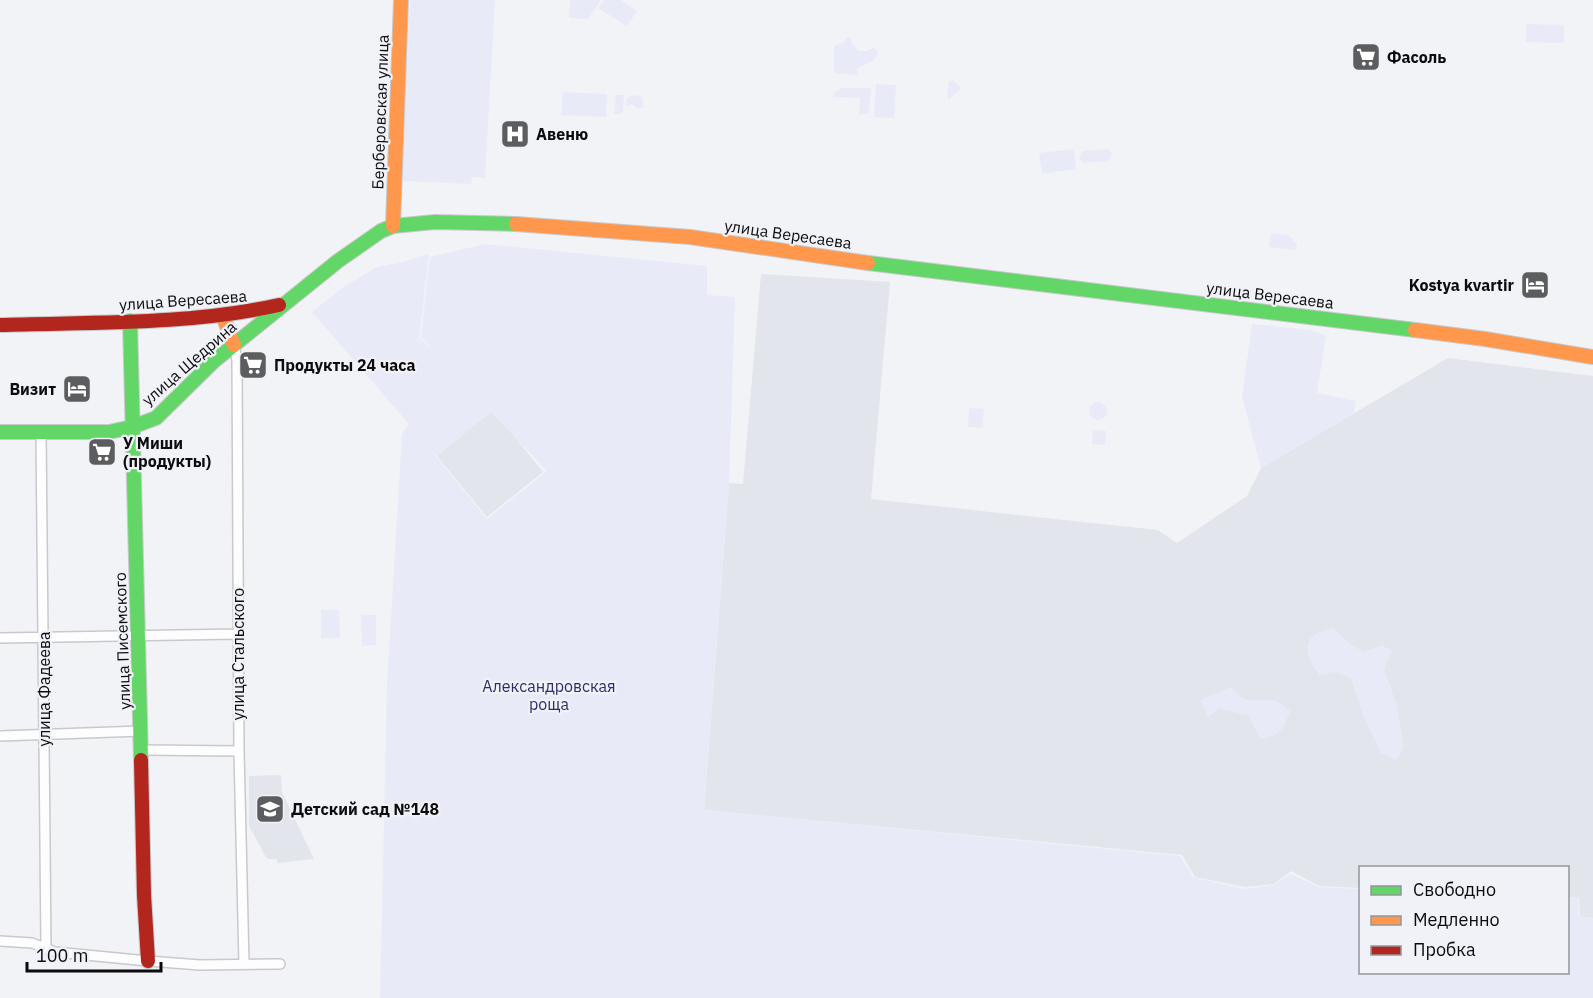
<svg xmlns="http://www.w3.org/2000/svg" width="1593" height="998" viewBox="0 0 1593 998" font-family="'IBM Plex Sans',sans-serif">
	<rect width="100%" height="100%" fill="#f2f3f6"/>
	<!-- built -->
	<path fill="#e3e5ed" d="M761,274L890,282L871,499L1158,530L1177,543L1247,496L1261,468L1448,358L1593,376V918L1580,917L1579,898L1568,897V868H1360V888L1319,886L1291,871L1274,884L1245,887L1195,877L1182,855L704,810L729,483L743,484Z
		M493,410L543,472L487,517L437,456Z
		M281,775L282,792L314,859L277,863V859H267L249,826V776Z"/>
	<!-- green -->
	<path fill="#e8eaf8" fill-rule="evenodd" d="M410,0H495L485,178L472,177L471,184L401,181Z
		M570,0H601L588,19L569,18Z
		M604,0H621L637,11L627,26L598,8Z
		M1526,24L1564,25V43L1526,42Z
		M847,37H850L852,44L858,51H867L873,48L879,52L874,60L857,69L858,75L834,73V46L843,43Z
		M953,80L960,87V90L949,99L947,96L949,82Z
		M876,84L896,85L894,118L874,117Z
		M842,88H871L869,113L859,115L860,98L833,97L836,91Z
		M563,92L607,94L606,117L561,115Z
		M616,95H624L623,112L620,114H614Z
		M631,95L641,96L643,100V108H637L632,104L626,107V100Z
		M1074,149L1076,169L1042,174L1039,153Z
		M1108,149L1112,154L1109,161L1083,163L1079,158L1082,151Z
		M1271,233L1288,235L1297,244L1296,250L1269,247Z
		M485,244L707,266V295L735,297L729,483L704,810L1180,856L1193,877L1245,889L1274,885L1290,874L1319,887L1360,889V972H1568V897L1578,898L1579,917L1593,918V998H380L387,685L402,435L409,424L312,312L342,288L377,267L403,262L429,254L419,338L433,351L421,337L430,257ZM491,412L547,471L487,519L425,443L437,456Z
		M1252,324L1310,330L1326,336L1317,393L1356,401L1353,414L1261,468L1242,397Z
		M1089 411a9 9 0 1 1 18 0a9 9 0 1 1-18 0Z
		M969,408L984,409L982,428L968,427Z
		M1093,430L1106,431L1105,445L1092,444Z
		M321,610H339L340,638H321Z
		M361,615H376V645L362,646Z
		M1333,629L1353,646L1364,652L1382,645L1392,651L1384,669L1396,703L1404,748L1396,760L1381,753L1363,715L1351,678L1337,672L1320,675C1310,664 1299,642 1318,633C1323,631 1328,630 1333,629Z
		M1231,687L1245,700H1276L1290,711C1283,730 1281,735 1260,739L1248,715L1219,709L1208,717L1200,700Z"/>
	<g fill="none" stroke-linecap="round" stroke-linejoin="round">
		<!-- street casing -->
		<g stroke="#c9c9cb" stroke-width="12">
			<path id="street" d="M234,345L237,360L239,751L244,964
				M41,432L46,947
				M0,638L238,634
				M0,736L141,731
				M142,750L239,751
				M0,941L32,943L55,952L148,961L200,965L280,964"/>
		</g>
		<!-- fast casing -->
		<g stroke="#c9c9cb" stroke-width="16">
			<path id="fast" d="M868,263L1415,330
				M130,321L141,760
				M0,432H109L132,427L156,418L214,361L338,261L381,231L393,226L435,222L516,224"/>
		</g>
		<!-- slow casing -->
		<g stroke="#c9c9cb" stroke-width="16">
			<path id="slow" d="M516,224L690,237L868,263
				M393,226L401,0
				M223,316L234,345
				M1415,330L1485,339L1593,357"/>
		</g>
		<!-- jam casing -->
		<g stroke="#c9c9cb" stroke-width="16">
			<path id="jam" d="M0,325C93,322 188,325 279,305
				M141,760L144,895L148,961"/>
		</g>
		<!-- street -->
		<use href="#street" stroke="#fdfdfe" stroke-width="9"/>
		<!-- fast -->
		<use href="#fast" stroke="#63d668" stroke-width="14"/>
		<!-- slow -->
		<use href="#slow" stroke="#ff974d" stroke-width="14"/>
		<!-- jam -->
		<use href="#jam" stroke="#b3261e" stroke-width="14"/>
	</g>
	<!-- icons -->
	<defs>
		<g id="supermarket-square" transform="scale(1.5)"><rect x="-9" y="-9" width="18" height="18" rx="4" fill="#5c5d5f" stroke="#f1f2f7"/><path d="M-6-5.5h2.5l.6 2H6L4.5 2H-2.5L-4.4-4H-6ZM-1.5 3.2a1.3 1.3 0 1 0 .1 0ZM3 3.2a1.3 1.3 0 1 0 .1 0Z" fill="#fff"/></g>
		<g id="hospital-square" transform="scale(1.5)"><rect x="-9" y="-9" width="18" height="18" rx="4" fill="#5c5d5f" stroke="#f1f2f7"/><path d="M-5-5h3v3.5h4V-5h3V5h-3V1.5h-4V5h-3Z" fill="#fff"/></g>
		<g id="hotel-square" transform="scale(1.5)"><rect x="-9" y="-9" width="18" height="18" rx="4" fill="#5c5d5f" stroke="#f1f2f7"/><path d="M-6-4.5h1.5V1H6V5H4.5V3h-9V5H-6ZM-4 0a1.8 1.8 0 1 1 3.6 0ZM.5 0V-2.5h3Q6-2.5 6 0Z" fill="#fff"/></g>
		<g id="school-square" transform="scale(1.5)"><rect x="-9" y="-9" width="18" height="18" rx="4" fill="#5c5d5f" stroke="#f1f2f7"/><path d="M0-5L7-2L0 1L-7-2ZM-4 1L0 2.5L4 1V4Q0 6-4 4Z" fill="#fff"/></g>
	</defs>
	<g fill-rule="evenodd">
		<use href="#supermarket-square" x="1366" y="57"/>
		<use href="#hospital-square" x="515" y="134"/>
		<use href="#hotel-square" x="1535" y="285"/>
		<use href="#supermarket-square" x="253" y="365"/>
		<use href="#hotel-square" x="77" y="389"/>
		<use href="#supermarket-square" x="102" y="452"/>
		<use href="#school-square" x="270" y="809"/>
	</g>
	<g text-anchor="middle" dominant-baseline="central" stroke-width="4.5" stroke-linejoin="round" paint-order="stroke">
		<!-- poi labels -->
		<g font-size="16" font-weight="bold" fill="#0c0c0e" stroke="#f1f2f7" text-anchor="start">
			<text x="1387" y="57">Фасоль</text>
			<text x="536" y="134">Авеню</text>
			<text x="1514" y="285" text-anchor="end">Kostya kvartir</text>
			<text x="274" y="365">Продукты 24 часа</text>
			<text x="56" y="389" text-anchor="end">Визит</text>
			<text x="123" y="443">У Миши<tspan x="123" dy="18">(продукты)</tspan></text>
			<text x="291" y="809">Детский сад №148</text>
		</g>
		<!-- street labels -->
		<g font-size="16" fill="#0c0c0e" stroke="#f1f2f7">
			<text transform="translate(380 112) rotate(-88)">Берберовская улица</text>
			<text transform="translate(788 234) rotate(8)">улица Вересаева</text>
			<text transform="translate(1270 295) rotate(7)">улица Вересаева</text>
			<text transform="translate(183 300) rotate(-4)">улица Вересаева</text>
			<text transform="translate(189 363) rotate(-41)">улица Щедрина</text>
			<text transform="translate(122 641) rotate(-92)">улица Писемского</text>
			<text transform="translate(238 654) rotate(-90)">улица Стальского</text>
			<text transform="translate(44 689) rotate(-90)">улица Фадеева</text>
		</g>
		<!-- park labels -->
		<g font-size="16" fill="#2d2d6e" stroke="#f1f2f7">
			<text x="549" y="686">Александровская<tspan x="549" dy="18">роща</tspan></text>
		</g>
	</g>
	<!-- legend -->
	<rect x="1359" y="866" width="210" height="108" fill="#f1f2f7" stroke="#95969a" stroke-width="1.5"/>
	<rect x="1371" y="886" width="30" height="9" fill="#63d668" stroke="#95969a" stroke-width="1.5"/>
	<text x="1413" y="896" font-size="18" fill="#0c0c0e">Свободно</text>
	<rect x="1371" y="916" width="30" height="9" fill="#ff974d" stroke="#95969a" stroke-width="1.5"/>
	<text x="1413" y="926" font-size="18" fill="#0c0c0e">Медленно</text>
	<rect x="1371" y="946" width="30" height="9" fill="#b3261e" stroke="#95969a" stroke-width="1.5"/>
	<text x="1413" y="956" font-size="18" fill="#0c0c0e">Пробка</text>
	<!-- scale -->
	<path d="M27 962v9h134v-9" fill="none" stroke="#0c0c0e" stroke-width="3"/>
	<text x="36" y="962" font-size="18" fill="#0c0c0e" stroke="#f1f2f7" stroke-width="4.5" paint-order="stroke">100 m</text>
</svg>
